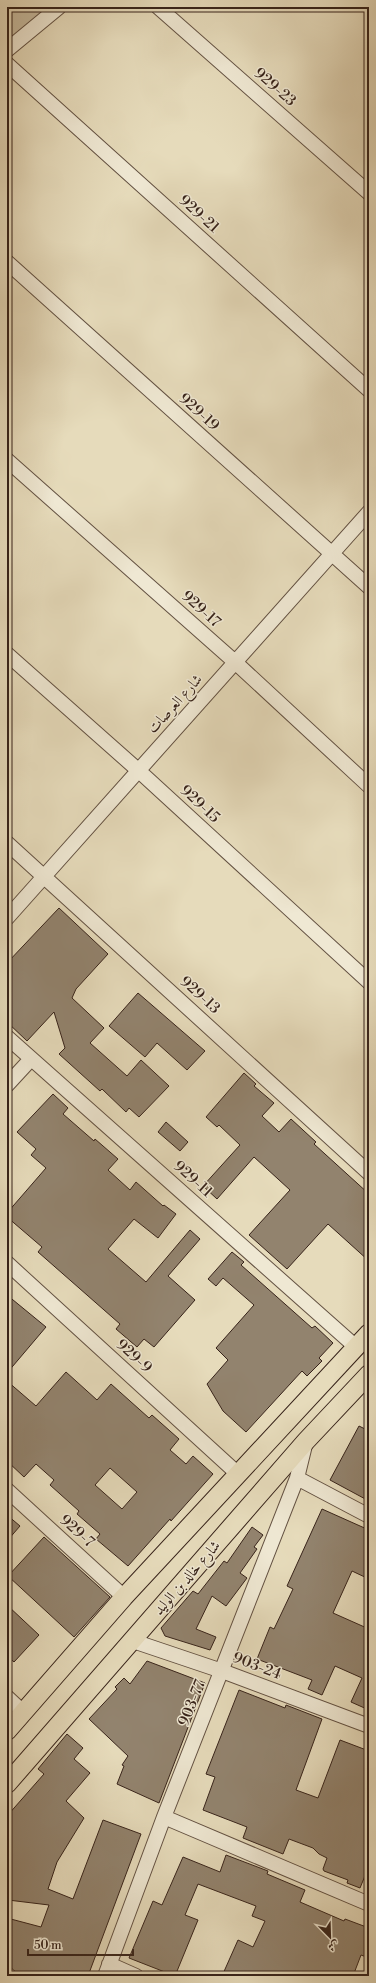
<svg xmlns="http://www.w3.org/2000/svg" width="376" height="1983" viewBox="0 0 376 1983" font-family="'Libre Bodoni',Amiri,serif">
	<rect width="100%" height="100%" fill="#e6dbbb"/>
	<filter id="stains"><feTurbulence type="fractalNoise" baseFrequency=".005" numOctaves="4"/><feColorMatrix values="0 0 0 0 .2 0 0 0 0 .09 0 0 0 0 .02 0 0 0 .5 -.17"/></filter>
	<radialGradient id="worn" r=".72"><stop offset=".6" stop-color="#630" stop-opacity="0"/><stop offset="1" stop-color="#630" stop-opacity=".3"/></radialGradient>
	<!-- green -->
	<path fill="#c8bca0" stroke="#80705d" d="M7,7H60L7,54Z"/>
	<!-- building -->
	<path fill="#92836e" stroke="#37231a" fill-rule="evenodd" d="M59,908L108,954L76,989L72,998L104,1028L90,1043L127,1076L141,1060L169,1086L139,1117L129,1108L126,1112L102,1089L100,1091L59,1054L65,1048L54,1012L27,1041L7,1022V963Z
		M138,993L205,1051L187,1070L157,1043L145,1057L109,1026Z
		M244,1073L256,1084L254,1086L274,1103L262,1116L279,1132L291,1119L316,1142L314,1144L369,1194V1261L328,1224L287,1269L249,1235L290,1190L254,1157L217,1199L203,1186L240,1145L219,1125L217,1127L206,1117Z
		M53,1094L68,1108L63,1114L94,1141L95,1139L118,1159L108,1170L130,1190L136,1182L163,1206L164,1205L176,1214L158,1238L134,1219L108,1249L146,1282L190,1230L200,1239L168,1276L195,1300L154,1347L144,1339L137,1347L116,1329L120,1324L38,1252L42,1247L7,1217V1213L46,1168L31,1155L36,1149L17,1132Z
		M166,1122L188,1142L180,1151L158,1132Z
		M232,1252L244,1262L241,1265L312,1328L315,1326L333,1343L319,1358L322,1361L307,1376L302,1371L246,1432L223,1411L207,1384L228,1360L216,1348L254,1305L223,1278L216,1286L208,1279Z
		M7,1295L46,1327L7,1373Z
		M66,1372L97,1400L111,1384L149,1418L152,1415L179,1439L170,1450L186,1464L193,1456L213,1474L171,1521L170,1519L128,1566L96,1539L100,1534L77,1514L79,1511L50,1485L54,1480L36,1464L24,1477L7,1461V1381L36,1406ZM110,1468L137,1492L122,1509L95,1485Z
		M359,1426L369,1431V1501L330,1480Z
		M322,1509L369,1530V1579L352,1571L333,1613L369,1629V1710L351,1702L362,1678L335,1666L322,1695L308,1689L312,1680L257,1659L270,1627L274,1629L293,1589L287,1586Z
		M7,1515L20,1526L7,1541Z
		M252,1527L263,1535L254,1547L257,1549L240,1573L247,1578L226,1606L212,1596L196,1629L216,1637L210,1650L165,1636L161,1628L193,1591L198,1594L224,1561L227,1563Z
		M44,1537L110,1597L74,1637L8,1576Z
		M7,1605L39,1635L14,1662L7,1656Z
		M147,1661L205,1683L159,1803L117,1784L124,1766L122,1765L128,1756L89,1719L117,1689L115,1687L124,1678L130,1684Z
		M239,1690L285,1708L286,1705L322,1719L296,1790L318,1798L340,1740L369,1751V1866L360,1888L347,1883L348,1880L324,1871L323,1869L327,1858L319,1854L313,1848L289,1839L283,1854L243,1838L247,1827L203,1810L215,1777L206,1774Z
		M67,1734L83,1748L74,1759L90,1773L66,1801L84,1818L57,1862L48,1889L73,1899L103,1820L141,1834L88,1976H20L7,1964V1918L41,1927L49,1905L8,1900L7,1816L44,1774L38,1769Z
		M226,1855L268,1871L267,1874L305,1890L300,1902L344,1921L345,1919L369,1928V1958L361,1955L353,1976H329L321,1973L319,1976H265L257,1972L255,1976H222L238,1940L253,1947L265,1921L252,1916L256,1906L198,1884L185,1915L198,1920L175,1976L129,1958L153,1901L162,1905L183,1857L220,1872Z"/>
	<g fill="none" stroke-linecap="round" stroke-linejoin="round">
		<!-- minor casing -->
		<g stroke="#635142" stroke-width="16">
			<path id="minor" d="M158,7L369,193
				M7,50L59,7
				M7,64L369,390
				M7,262L369,587
				M7,460L235,662L369,786
				M7,654L139,771L369,982
				M7,843L369,1173
				M7,918L369,512
				M7,1037L356,1347
				M7,1085L31,1059
				M7,1263L238,1474
				M297,1478L369,1516
				M7,1490L124,1597
				M133,1641L222,1671L369,1726
				M7,1697L23,1712
				M164,1817L369,1904
				M109,1964L136,1976
				M105,1976L164,1817L297,1478L306,1441"/>
		</g>
		<!-- major casing -->
		<g stroke="#37231a" stroke-width="20">
			<path id="major" d="M7,1731L124,1597L369,1333
				M7,1784L306,1441L369,1374"/>
		</g>
		<!-- minor -->
		<use href="#minor" stroke="#efe8d3" stroke-width="14"/>
		<!-- major -->
		<use href="#major" stroke="#e6dbbb" stroke-width="18"/>
	</g>
	<g text-anchor="middle" dominant-baseline="central" stroke-width="3" stroke-linejoin="round" paint-order="stroke">
		<!-- street labels -->
		<g font-size="15" fill="#37231a" stroke="#efe8d3">
			<text transform="translate(275 87) rotate(41)">929-23</text>
			<text transform="translate(199 214) rotate(42)">929-21</text>
			<text transform="translate(199 412) rotate(42)">929-19</text>
			<text transform="translate(201 609) rotate(42)">929-17</text>
			<text transform="translate(175 704) rotate(-48)">شارع العرصات</text>
			<text transform="translate(200 804) rotate(43)">929-15</text>
			<text transform="translate(200 995) rotate(42)">929-13</text>
			<text transform="translate(193 1179) rotate(42)">929-11</text>
			<text transform="translate(134 1356) rotate(42)">929-9</text>
			<text transform="translate(77 1531) rotate(42)">929-7</text>
			<text transform="translate(187 1578) rotate(-49)">شارع خالد بن الوليد</text>
			<text transform="translate(257 1666) rotate(21)">903-24</text>
			<text transform="translate(192 1703) rotate(-68)">903-77</text>
		</g>
	</g>
	<!-- margin -->
	<rect width="376" height="1983" fill="none" stroke="#e6dbbb" stroke-width="24"/>
	<rect x="8" y="8" width="360" height="1967" fill="none" stroke="#37231a" stroke-width="2"/>
	<rect x="12" y="12" width="352" height="1959" fill="none" stroke="#37231a"/>
	<!-- north arrow -->
	<g transform="translate(330 1937) rotate(157)" stroke="#efe8d3" stroke-width="3" paint-order="stroke">
	<path d="M0-3L7 15L0 10L-7 15Z" fill="#37231a"/>
	<text y="-6" font-size="11" font-weight="bold" text-anchor="middle" fill="#37231a">ش</text>
	</g>
	<!-- scale -->
	<path d="M28 1949v6h105v-6" fill="none" stroke="#37231a" stroke-width="2"/>
	<text x="34" y="1949" font-size="12" fill="#37231a" stroke="#efe8d3" stroke-width="3" paint-order="stroke">50 m</text>
	<rect width="100%" height="100%" filter="url(#stains)"/>
	<rect width="100%" height="100%" fill="url(#worn)"/>
</svg>
